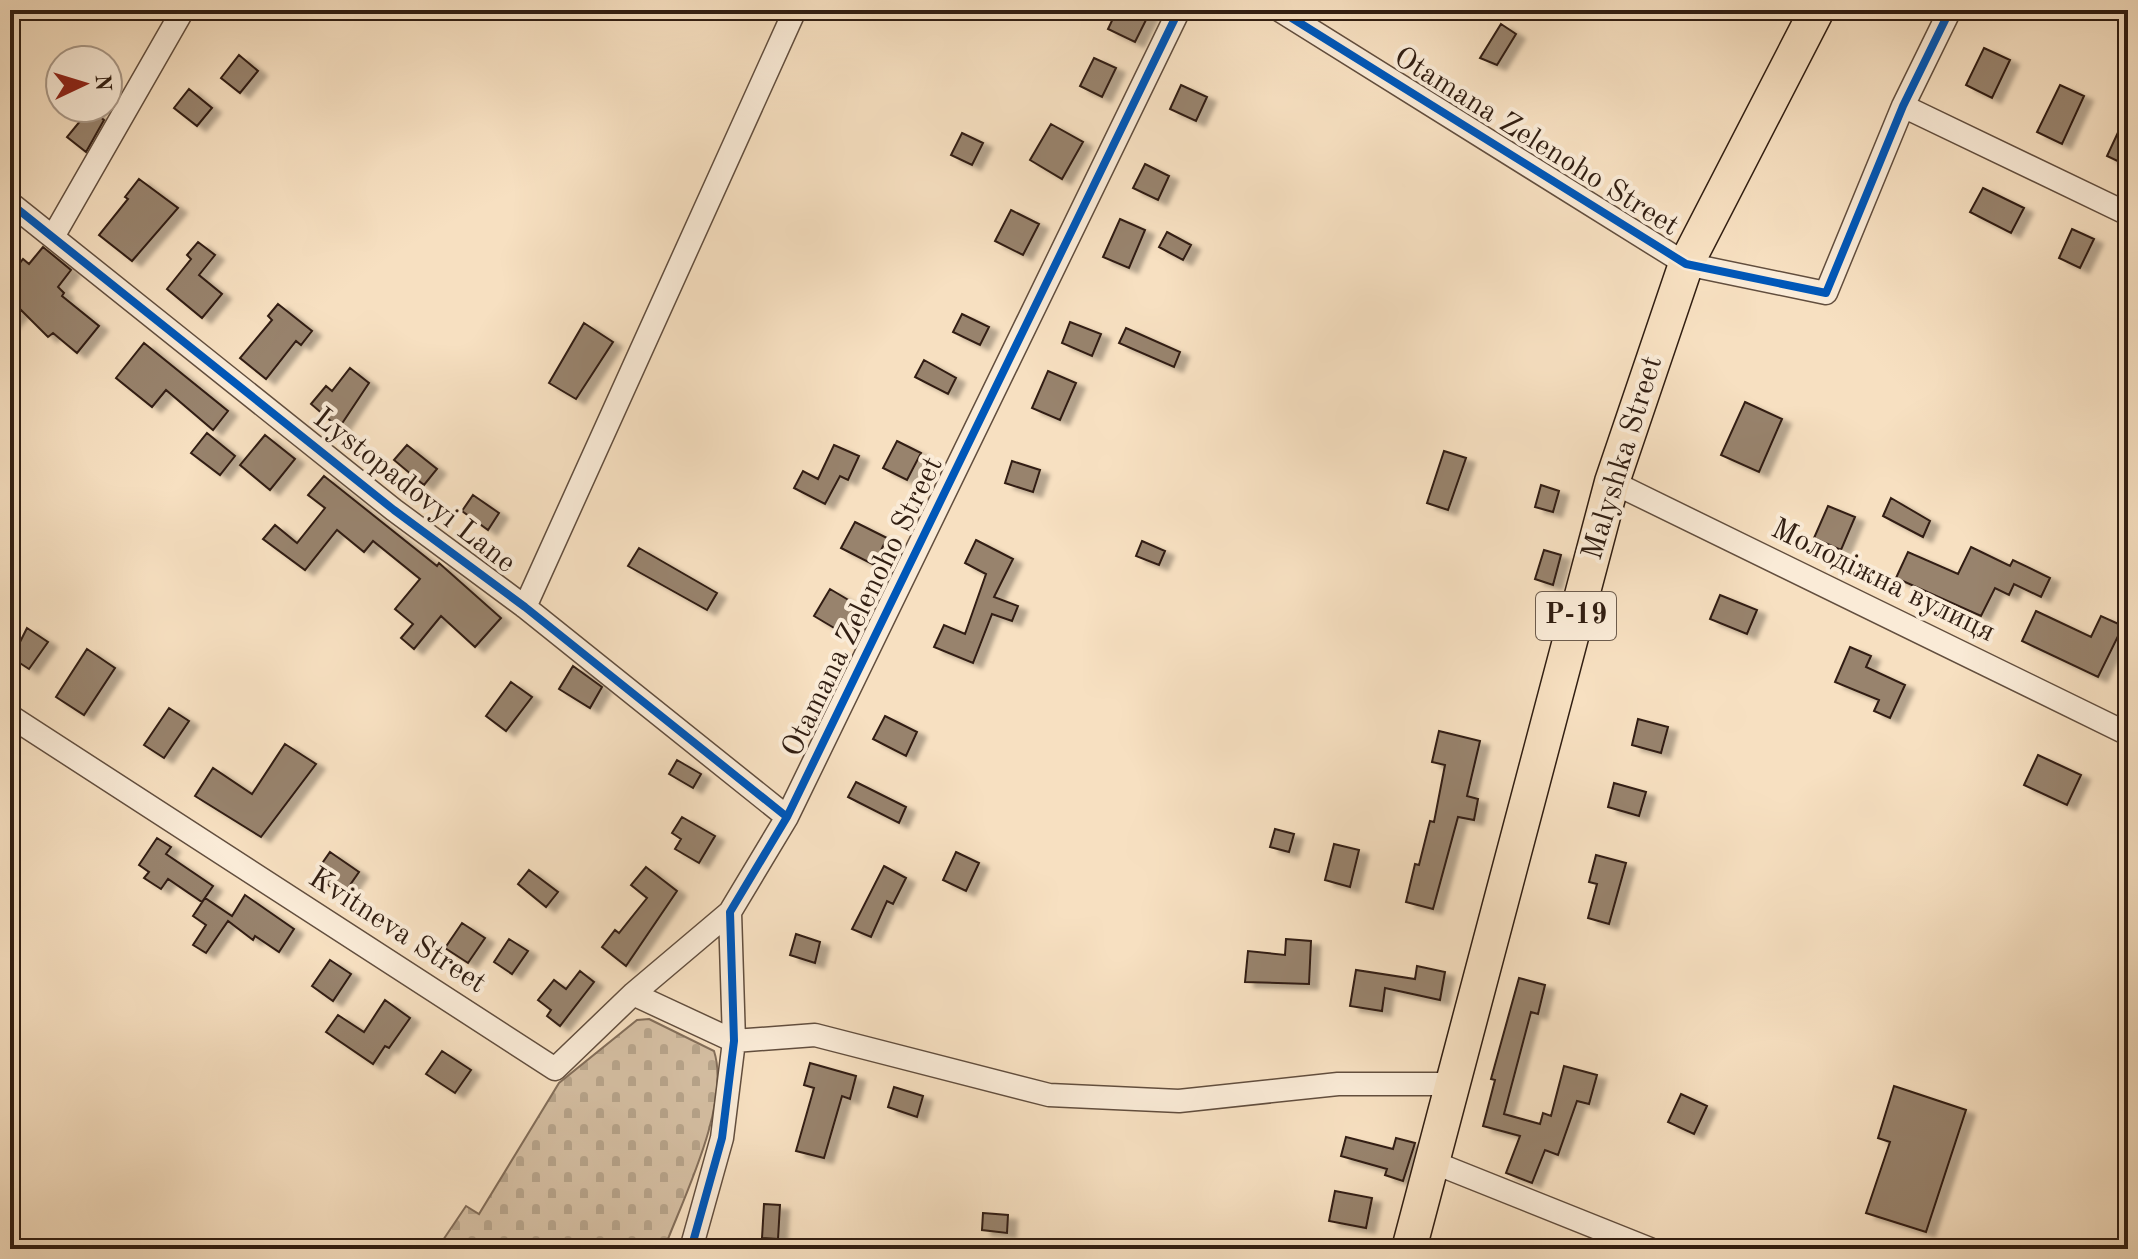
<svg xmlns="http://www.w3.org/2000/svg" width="2138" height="1259" viewBox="0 0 2138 1259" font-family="'Old Standard TT',serif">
	<defs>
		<pattern id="cemetery-stones" width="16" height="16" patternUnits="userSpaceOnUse" patternTransform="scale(2)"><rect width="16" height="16" fill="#d5bfa3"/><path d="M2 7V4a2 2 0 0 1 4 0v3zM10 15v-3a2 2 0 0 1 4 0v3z" fill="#b7a48b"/></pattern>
		<filter id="shadow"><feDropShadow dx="9" dy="5" stdDeviation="2" flood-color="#0004"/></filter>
	</defs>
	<rect width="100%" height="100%" fill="#f7e0c1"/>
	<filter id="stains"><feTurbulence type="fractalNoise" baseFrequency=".0025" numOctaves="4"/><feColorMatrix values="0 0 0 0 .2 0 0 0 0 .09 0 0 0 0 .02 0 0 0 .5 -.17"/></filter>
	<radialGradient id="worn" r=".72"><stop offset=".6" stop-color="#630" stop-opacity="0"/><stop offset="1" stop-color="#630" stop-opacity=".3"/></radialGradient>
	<!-- cemetery -->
	<path fill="url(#cemetery-stones)" stroke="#836e5a" stroke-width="2" d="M649,1019L714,1051C731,1103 683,1199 664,1249H437L466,1206L479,1214L559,1083L637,1020Z"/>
	<!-- building -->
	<path fill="#98836d" stroke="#311e12" stroke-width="2" filter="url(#shadow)" d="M1117,10H1151L1135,42L1108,29Z
		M1501,24L1516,34L1497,65L1480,58Z
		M1984,48L2010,60L1992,98L1966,85Z
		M239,55L258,71L240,93L221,78Z
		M1094,58L1116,68L1102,97L1080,86Z
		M1181,85L1207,97L1196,121L1170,109Z
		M2060,85L2084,96L2062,144L2037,132Z
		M189,89L212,108L197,126L174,108Z
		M90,109L104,120L86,152L67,137Z
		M2128,111V166L2107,156Z
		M1051,124L1083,142L1062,179L1030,160Z
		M962,133L983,143L972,165L951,155Z
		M1145,164L1169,176L1158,200L1133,188Z
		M139,179L178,208L132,261L99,235L128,199L125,197Z
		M1983,188L2024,208L2011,233L1970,212Z
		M1011,210L1039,224L1023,255L995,241Z
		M1120,219L1145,230L1129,268L1103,257Z
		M2072,229L2094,239L2080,268L2059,258Z
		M1167,232L1191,245L1183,260L1159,247Z
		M198,242L215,255L199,275L222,294L202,318L167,289L191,259L187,255Z
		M43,247L71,270L58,287L64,293L62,296L99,326L77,353L53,333L48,337L21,310L10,323V276L23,259L29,264Z
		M278,304L312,331L301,345L296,341L266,379L240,358L272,320L268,316Z
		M962,314L989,327L980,345L953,332Z
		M1070,322L1101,334L1092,356L1062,343Z
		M584,323L613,342L576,399L549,383Z
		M1126,328L1180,352L1174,367L1119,343Z
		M144,343L228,411L213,430L166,390L152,407L116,378Z
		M924,360L956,378L948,394L915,377Z
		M350,368L369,383L339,428L311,404L326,386L332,391Z
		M1048,371L1076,383L1060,420L1032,408Z
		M1745,402L1782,419L1759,472L1721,455Z
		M207,433L235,456L220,475L191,453Z
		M265,435L295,459L270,490L240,465Z
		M897,441L921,453L907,480L883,468Z
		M407,445L437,469L424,485L394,460Z
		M834,445L859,456L848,480L840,476L825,504L794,488L803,471L818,479Z
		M1444,451L1466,458L1448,510L1427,503Z
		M1012,461L1040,470L1033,492L1005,483Z
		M324,476L437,566L439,563L501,618L475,647L441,616L414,649L401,638L413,624L395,609L420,579L373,541L364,552L337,530L305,570L263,539L275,525L297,543L325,508L308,495Z
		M1541,485L1559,491L1553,512L1535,507Z
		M473,495L499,513L488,530L462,511Z
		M1891,498L1930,521L1923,537L1883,516Z
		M1828,506L1855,517L1841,550L1814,538Z
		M855,522L887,538L874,565L841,548Z
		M976,540L1013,559L994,597L1018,606L1012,621L992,614L973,663L934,647L944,625L965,634L986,574L965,563Z
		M1142,541L1165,551L1159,565L1136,556Z
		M1971,547L2010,566L2013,560L2050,578L2041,597L2014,584L2009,595L1995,588L1981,616L1896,578L1908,552L1958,574Z
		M639,548L717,593L707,610L628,566Z
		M1544,550L1561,555L1553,585L1535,579Z
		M830,589L867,611L851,638L814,616Z
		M1720,595L1757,610L1747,634L1710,619Z
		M2036,611L2091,637L2101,616L2123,626L2098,677L2022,641Z
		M27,628L48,642L29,669L12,658Z
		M1850,647L1871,656L1866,667L1905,685L1890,718L1874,711L1879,700L1835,682Z
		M87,649L115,668L84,715L56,697Z
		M573,666L602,687L590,708L559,689Z
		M511,682L532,697L506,731L486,716Z
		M169,708L189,721L164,758L144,745Z
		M885,716L917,732L906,756L873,739Z
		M1638,719L1668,727L1661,753L1632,745Z
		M1439,731L1480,741L1467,796L1478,799L1474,820L1458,817L1433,909L1406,902L1415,864L1419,865L1430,821L1434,822L1445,765L1432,762Z
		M285,744L316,764L261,837L195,796L213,768L252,794Z
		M2038,755L2081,775L2067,805L2024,785Z
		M677,760L701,774L693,788L669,774Z
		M856,782L906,807L899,823L848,797Z
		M1614,783L1646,792L1639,816L1608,807Z
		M682,817L715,836L699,863L675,849L681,839L672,833Z
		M1275,829L1294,834L1289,852L1270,847Z
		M157,838L171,847L166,854L213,886L202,902L168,879L161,889L144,878L149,872L139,865Z
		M1334,844L1359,850L1350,887L1325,880Z
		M330,852L359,872L343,895L314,875Z
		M956,852L979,863L966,891L943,880Z
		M1596,855L1626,863L1609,924L1588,918L1597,884L1589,882Z
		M884,866L906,878L893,904L887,901L871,937L852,929Z
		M646,867L677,891L626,966L602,947L615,930L619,933L647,898L631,885Z
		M529,870L558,892L546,907L518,884Z
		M245,895L294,929L279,952L255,936L253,940L228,921L206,953L193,945L206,925L193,916L205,898L232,916Z
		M462,923L485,938L468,963L445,948Z
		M796,934L820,942L815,963L790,955Z
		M509,939L528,951L512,974L494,962Z
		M1286,939L1311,941L1309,984L1245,982L1248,951L1285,955Z
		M330,960L351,974L333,1001L312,986Z
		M1417,966L1445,972L1440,1000L1385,988L1382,1011L1350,1006L1356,970L1415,979Z
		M580,971L594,982L560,1026L547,1016L551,1010L538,1000L554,980L566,989Z
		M1519,978L1545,985L1538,1014L1531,1012L1504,1114L1540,1124L1543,1113L1551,1116L1564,1066L1597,1075L1589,1104L1577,1101L1558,1155L1545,1150L1532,1183L1506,1173L1520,1136L1483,1126L1495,1080L1491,1079Z
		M385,1000L410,1018L389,1048L385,1046L373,1064L326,1032L338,1015L364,1032Z
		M442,1051L471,1070L455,1093L426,1074Z
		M810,1063L856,1076L850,1099L842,1096L824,1158L796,1151L814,1088L804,1085Z
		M1894,1086L1966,1110L1926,1232L1866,1213L1890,1142L1878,1138Z
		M894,1087L923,1096L917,1117L888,1107Z
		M1681,1094L1707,1106L1694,1134L1668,1122Z
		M1346,1137L1393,1149L1396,1138L1415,1143L1403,1181L1385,1175L1387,1169L1341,1156Z
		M1335,1191L1372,1198L1366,1228L1329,1221Z
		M764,1204L780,1205L778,1239L762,1238Z
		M983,1213L1008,1215L1007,1233L982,1230Z"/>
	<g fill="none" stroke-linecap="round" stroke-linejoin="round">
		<!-- street casing -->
		<g stroke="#624e3e" stroke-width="25">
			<path id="street" d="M1279,10L1686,264L1826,293L1903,106L1950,10
				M1903,106L2128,214
				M10,203L394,510L525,607L787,817
				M54,235L183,10
				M1612,482L2128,734
				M525,607L795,10
				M10,716L555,1069L633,994L730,912
				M633,994L734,1041L815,1035L1049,1095L1179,1101L1338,1084H1452
				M1430,1161L1650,1249
				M691,1249L722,1138L734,1041L730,912L787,817L1179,10"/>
		</g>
		<!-- primary casing -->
		<g stroke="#311e12" stroke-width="37">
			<path id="primary" d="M1409,1249L1612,482L1686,264L1817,10"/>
		</g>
		<!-- street -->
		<use href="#street" stroke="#faebd7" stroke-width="22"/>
		<!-- primary -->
		<use href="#primary" stroke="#f7e0c1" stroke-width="34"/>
		<!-- cycleway casing -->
		<g stroke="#faebd7" stroke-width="13">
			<path id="cycleway" d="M1279,10L1686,264L1826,293L1903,106L1950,10
				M10,203L394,510L525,607L787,817
				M691,1249L722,1138L734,1041L730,912L787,817L1179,10"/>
		</g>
		<!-- cycleway -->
		<use href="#cycleway" stroke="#0057b8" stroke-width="8"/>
	</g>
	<g text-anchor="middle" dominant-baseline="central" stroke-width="8" stroke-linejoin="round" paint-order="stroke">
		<!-- shield labels -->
		<rect fill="#faebd7" stroke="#6d5c4d" stroke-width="2" x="1536" y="592" width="80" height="48" rx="6"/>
		<g font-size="28" font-weight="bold" fill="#311e12">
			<text x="1576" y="616">Р-19</text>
		</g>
		<!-- street labels -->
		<g font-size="30" fill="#311e12" stroke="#faebd7">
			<text transform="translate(1536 142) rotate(32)">Otamana Zelenoho Street</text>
			<text transform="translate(1623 458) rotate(-73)">Malyshka Street</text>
			<text transform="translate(414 491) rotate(38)">Lystopadovyi Lane</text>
			<text transform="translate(1883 581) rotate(26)">Молодіжна вулиця</text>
			<text transform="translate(863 607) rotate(-64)">Otamana Zelenoho Street</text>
			<text transform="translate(397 931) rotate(33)">Kvitneva Street</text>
		</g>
	</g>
	<!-- margin -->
	<rect width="2138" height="1259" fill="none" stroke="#f7e0c1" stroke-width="40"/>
	<rect x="12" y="12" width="2114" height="1235" fill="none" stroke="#311e12" stroke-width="4"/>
	<rect x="20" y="20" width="2098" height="1219" fill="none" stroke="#311e12" stroke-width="2"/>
	<!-- north arrow -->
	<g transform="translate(84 84) rotate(86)"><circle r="38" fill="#faebd7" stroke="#aa9988" stroke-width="2"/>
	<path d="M0-6L14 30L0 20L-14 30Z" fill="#8f2418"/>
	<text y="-12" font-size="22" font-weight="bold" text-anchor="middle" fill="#311e12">N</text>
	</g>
	<rect width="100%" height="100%" filter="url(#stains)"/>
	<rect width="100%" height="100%" fill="url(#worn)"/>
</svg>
